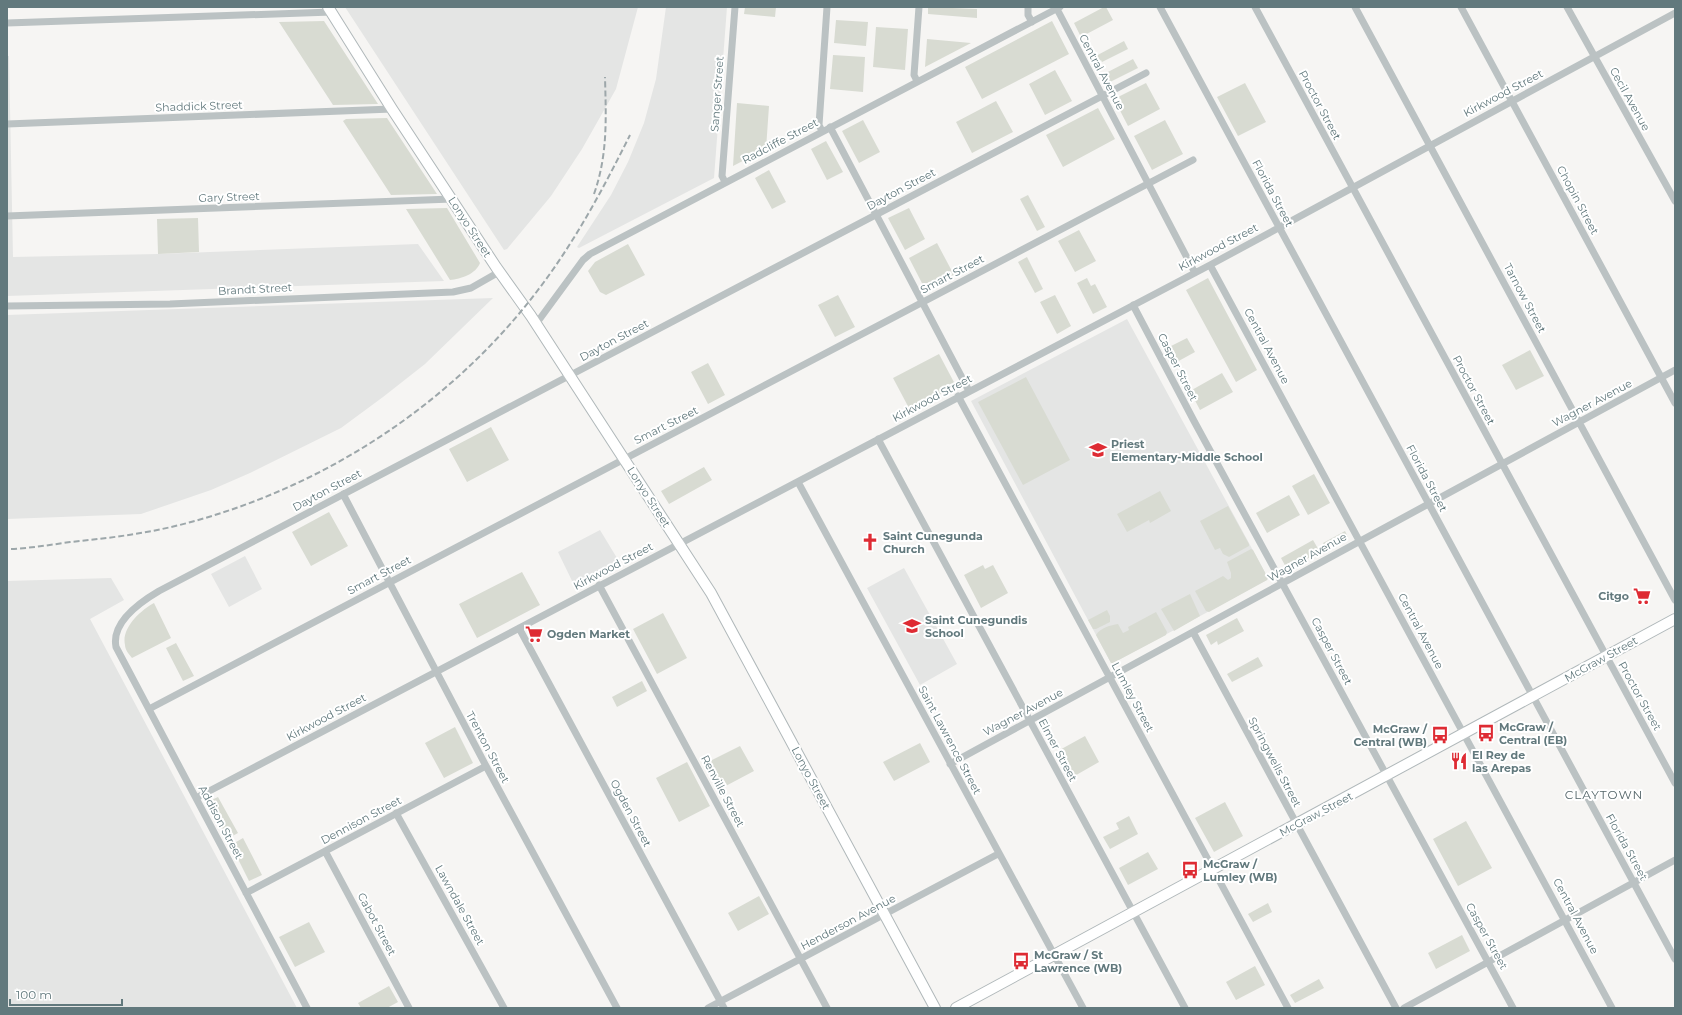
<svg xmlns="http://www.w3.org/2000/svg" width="1682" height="1015" viewBox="0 0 1682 1015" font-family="Montserrat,sans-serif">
	<rect width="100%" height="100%" fill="#f6f5f3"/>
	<!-- built -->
	<path fill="#e4e5e4" d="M345,7H638L616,89L582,149L551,196L507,249L504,250Z
		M666,7H727L714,178L579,248L577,247L611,195L628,162L644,123L656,79Z
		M7,56H9L13,257L158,254L418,244L444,281L7,296Z
		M493,298L425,364L383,397L341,428L250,473L211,490L141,514L7,519V315Z
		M1127,319L1268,578L1267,580L1113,663H1111L971,401Z
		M600,530L620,563L575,587L558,552Z
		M245,556L262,589L229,607L211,574Z
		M904,568L957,664L920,685L867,588Z
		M111,578L124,600L90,619L297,1008H7V581Z"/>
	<!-- green -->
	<path fill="#d8dbd2" d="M745,7H776L775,17L744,14Z
		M928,7L977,9V18L928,14Z
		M1104,7H1106L1113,20L1081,37L1074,23Z
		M836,20L868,22L866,46L834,43Z
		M324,21L378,104L333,105L279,22Z
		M1052,21L1069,54L982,99L965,67Z
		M876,27L908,29L905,70L873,67Z
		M927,39L971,43L925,67Z
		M1124,41L1128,49L1102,62L1101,60L1095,63L1092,58Z
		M833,55L865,57L863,92L830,89Z
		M1133,59L1138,68L1106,84L1102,75Z
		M1055,70L1072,101L1045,115L1029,84Z
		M1146,83L1160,109L1128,126L1114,99Z
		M1245,83L1266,122L1238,136L1217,97Z
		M996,101L1013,132L972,153L956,122Z
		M737,103L769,106L766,149L733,166Z
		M1098,108L1115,139L1063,167L1046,135Z
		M387,118L437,194L391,195L343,121L346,119Z
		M863,120L880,152L859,163L842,131Z
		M1165,120L1183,154L1152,170L1134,136Z
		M826,141L843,172L827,180L811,149Z
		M769,170L786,202L772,209L755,178Z
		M1028,195L1045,227L1037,231L1020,199Z
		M447,208L480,263C476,274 461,279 450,280L406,209Z
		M909,208L925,239L905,250L888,218Z
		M198,218L199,252L158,254L157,219Z
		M1079,230L1096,261L1075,272L1058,241Z
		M937,243L954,275L925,289L909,258Z
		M628,244L645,275L606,295L600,292L588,271L595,262Z
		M1027,257L1043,289L1035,293L1018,262Z
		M1087,278L1091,286L1095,284L1107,307L1093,314L1077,283Z
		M1208,278L1257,370L1236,382L1186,290Z
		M838,295L855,327L835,337L818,305Z
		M1055,295L1071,326L1057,334L1040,302Z
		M1187,338L1195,352L1175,363L1167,348Z
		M1530,350L1544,376L1516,390L1502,365Z
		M939,354L956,386L910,410L893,378Z
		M708,363L725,395L708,404L691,372Z
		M1222,373L1233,392L1200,410L1190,391Z
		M1026,377L1070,460L1023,485L978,402Z
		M491,427L509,460L467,482L449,449Z
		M704,467L712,480L669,504L661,491Z
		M1314,474L1330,503L1308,515L1292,486Z
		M1160,491L1171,511L1150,523L1149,520L1127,532L1117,514Z
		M1289,495L1300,515L1267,533L1256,513Z
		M1228,506L1249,544V546L1229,557L1223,554L1220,548L1215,550L1200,521Z
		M329,512L348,546L311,566L292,532Z
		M1345,531L1348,537L1326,549L1323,543Z
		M1313,540L1320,552L1287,569L1281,558Z
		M1251,549L1253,550L1268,578L1267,580L1209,612L1206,611L1195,591L1223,576L1228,580L1231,578V573L1227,562Z
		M983,565L985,569L993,565L1008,593L981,608L964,575Z
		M522,572L540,605L477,638L459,604Z
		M1190,594L1200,616L1174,631L1161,609Z
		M154,603L171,638L132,658C129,654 125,650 125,645C121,628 141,610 154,603Z
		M1107,610L1110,616V622L1096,629H1093L1088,620Z
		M1156,612L1167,632L1166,635L1113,663H1111L1096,635C1100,628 1111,625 1118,624L1123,633L1129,630L1128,627Z
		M663,613L687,658L657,674L633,629Z
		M1237,618L1244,631L1218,645L1217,641L1211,645L1206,635Z
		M176,643L194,676L183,681L166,648Z
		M1258,657L1263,666L1232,682L1227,674Z
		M642,681L647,691L617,707L612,697Z
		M455,727L473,763L444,778L425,743Z
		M1085,736L1099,762L1071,778L1056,752Z
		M920,743L930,762L894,781L883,762Z
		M740,746L754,771L720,789L706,763Z
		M687,762L710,806L679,822L656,778Z
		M218,797L238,833L227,839L207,802Z
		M1225,802L1243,836L1214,852L1195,818Z
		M1129,816L1138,834L1110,849L1103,837L1119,829L1116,823Z
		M1466,821L1492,868L1458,886L1433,839Z
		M243,838L262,875L249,881L231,845Z
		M1148,852L1158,869L1128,885L1119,868Z
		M759,896L769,914L738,931L728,913Z
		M1268,903L1272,912L1253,922L1248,914Z
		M309,922L325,952L295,967L279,937Z
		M1462,935L1470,951L1436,969L1428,953Z
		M1255,966L1265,985L1236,1000L1226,982Z
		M1319,979L1324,988L1295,1003L1290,995Z
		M389,986L398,1002L387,1008H361L358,1003Z"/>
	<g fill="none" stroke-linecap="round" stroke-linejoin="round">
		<!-- secondary casing -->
		<g stroke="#b0b8ba" stroke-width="12">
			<path id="secondary" d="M328,7L392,109L496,267L531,316L711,593L935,1008
				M956,1008L1675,619"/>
		</g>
		<!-- street -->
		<path stroke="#bbc2c3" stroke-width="7" d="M1028,7V15L1032,22
			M1160,7L1675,959
			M1255,7L1675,783
			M1355,7L1675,600
			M1461,7L1675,403
			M1567,7L1675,201
			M1057,9L1195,273
			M7,23L332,12
			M917,81L914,75L919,7
			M7,124L392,109
			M830,127L969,391
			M822,131L819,125L827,7
			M725,182L722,176L735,7
			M7,216L452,199
			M1210,265L1612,1008
			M1133,305L1194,421L1513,1008
			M7,306L170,304L453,292L471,288L499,272
			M536,324L583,260L590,254L1060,7
			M958,396L1288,1008
			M878,439L1185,1008
			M798,482L1083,1008
			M343,494L486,766L617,1008
			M599,585L827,1008
			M519,628L724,1008
			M1193,632L1396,1008
			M149,709L1193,160
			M950,764L1675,370
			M196,798L1210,265L1675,13
			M396,813L504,1008
			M325,851L409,1008
			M246,893L486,766
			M307,1008L116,647C111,622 142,601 159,591L1146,73
			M708,1008L998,854
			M1404,1008L1675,860"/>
		<!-- secondary -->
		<use href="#secondary" stroke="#fff" stroke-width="10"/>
		<!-- rail -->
		<path stroke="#9da7aa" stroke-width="2" stroke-dasharray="6 3" stroke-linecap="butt" d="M594,194C608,154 606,118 605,77
			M11,549C31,548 50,545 70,542C111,538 151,533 191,522C331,484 458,399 544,282C578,236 605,185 630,135"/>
	</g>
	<!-- icons -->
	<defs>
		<g id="school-bare" transform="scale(1.38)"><path d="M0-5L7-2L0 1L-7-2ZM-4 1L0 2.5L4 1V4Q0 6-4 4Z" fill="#de2b33" stroke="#fff" stroke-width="2.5" paint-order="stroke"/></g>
		<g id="church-bare" transform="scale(1.38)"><path d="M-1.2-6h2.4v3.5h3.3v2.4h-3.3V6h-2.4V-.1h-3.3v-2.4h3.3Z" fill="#de2b33" stroke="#fff" stroke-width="2.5" paint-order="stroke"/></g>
		<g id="supermarket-bare" transform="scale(1.38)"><path d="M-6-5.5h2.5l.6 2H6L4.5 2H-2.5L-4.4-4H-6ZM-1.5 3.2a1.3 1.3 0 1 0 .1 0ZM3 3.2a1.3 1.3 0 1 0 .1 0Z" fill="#de2b33" stroke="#fff" stroke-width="2.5" paint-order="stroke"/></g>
		<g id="bus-bare" transform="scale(1.38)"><path d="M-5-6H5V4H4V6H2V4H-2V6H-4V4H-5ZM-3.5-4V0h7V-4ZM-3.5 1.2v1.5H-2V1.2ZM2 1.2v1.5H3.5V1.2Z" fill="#de2b33" stroke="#fff" stroke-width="2.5" paint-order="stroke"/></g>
		<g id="restaurant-bare" transform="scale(1.38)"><path d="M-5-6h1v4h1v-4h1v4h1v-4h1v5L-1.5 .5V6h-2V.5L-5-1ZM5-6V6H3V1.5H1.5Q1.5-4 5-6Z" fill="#de2b33" stroke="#fff" stroke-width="2.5" paint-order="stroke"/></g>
	</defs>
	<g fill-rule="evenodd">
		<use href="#school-bare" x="1098" y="450"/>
		<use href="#church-bare" x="870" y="542"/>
		<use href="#supermarket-bare" x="1642" y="596"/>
		<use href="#school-bare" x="912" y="626"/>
		<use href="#supermarket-bare" x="534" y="634"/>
		<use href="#bus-bare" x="1486" y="733"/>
		<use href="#bus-bare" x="1440" y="735"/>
		<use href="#restaurant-bare" x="1459" y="761"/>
		<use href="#bus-bare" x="1190" y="870"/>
		<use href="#bus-bare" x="1021" y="961"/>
	</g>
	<g text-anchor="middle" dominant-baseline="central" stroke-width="4" stroke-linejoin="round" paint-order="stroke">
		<!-- street labels -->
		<g font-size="11" fill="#62797d" stroke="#fff">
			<text transform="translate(1102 72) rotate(62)">Central Avenue</text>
			<text transform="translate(1503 93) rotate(-28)">Kirkwood Street</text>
			<text transform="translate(717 94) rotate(-86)">Sanger Street</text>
			<text transform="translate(1630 99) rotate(61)">Cecil Avenue</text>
			<text transform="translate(1320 105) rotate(62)">Proctor Street</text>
			<text transform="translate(199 106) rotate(-2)">Shaddick Street</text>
			<text transform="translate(780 141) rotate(-28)">Radcliffe Street</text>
			<text transform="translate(901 189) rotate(-28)">Dayton Street</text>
			<text transform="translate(1273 193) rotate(62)">Florida Street</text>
			<text transform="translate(229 197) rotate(-2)">Gary Street</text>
			<text transform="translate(1578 200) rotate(62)">Chopin Street</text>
			<text transform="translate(470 227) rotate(57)">Lonyo Street</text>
			<text transform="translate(1218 247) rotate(-28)">Kirkwood Street</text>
			<text transform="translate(952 274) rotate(-28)">Smart Street</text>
			<text transform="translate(255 289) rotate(-3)">Brandt Street</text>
			<text transform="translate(1525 298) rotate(62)">Tarnow Street</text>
			<text transform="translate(614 340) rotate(-28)">Dayton Street</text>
			<text transform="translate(1267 346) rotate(62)">Central Avenue</text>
			<text transform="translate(1178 367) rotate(63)">Casper Street</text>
			<text transform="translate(1474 390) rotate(62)">Proctor Street</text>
			<text transform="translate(932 398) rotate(-28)">Kirkwood Street</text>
			<text transform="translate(1592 403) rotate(-28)">Wagner Avenue</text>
			<text transform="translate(666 425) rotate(-27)">Smart Street</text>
			<text transform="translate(1427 478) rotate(62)">Florida Street</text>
			<text transform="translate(327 490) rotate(-28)">Dayton Street</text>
			<text transform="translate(649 497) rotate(57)">Lonyo Street</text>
			<text transform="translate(1307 557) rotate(-29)">Wagner Avenue</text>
			<text transform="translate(613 566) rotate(-28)">Kirkwood Street</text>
			<text transform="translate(379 575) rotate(-28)">Smart Street</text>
			<text transform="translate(1421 631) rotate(62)">Central Avenue</text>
			<text transform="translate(1332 651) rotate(62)">Casper Street</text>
			<text transform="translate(1601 659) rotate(-29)">McGraw Street</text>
			<text transform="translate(1640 696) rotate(61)">Proctor Street</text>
			<text transform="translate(1133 697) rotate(62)">Lumley Street</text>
			<text transform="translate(1023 712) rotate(-28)">Wagner Avenue</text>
			<text transform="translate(326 717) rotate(-28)">Kirkwood Street</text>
			<text transform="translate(950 740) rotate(62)">Saint Lawrence Street</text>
			<text transform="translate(488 747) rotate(62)">Trenton Street</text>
			<text transform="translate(1058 750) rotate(62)">Elmer Street</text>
			<text transform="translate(1275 762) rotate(62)">Springwells Street</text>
			<text transform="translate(811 778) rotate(62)">Lonyo Street</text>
			<text transform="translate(723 791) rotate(62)">Renville Street</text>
			<text transform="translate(631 813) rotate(62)">Ogden Street</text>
			<text transform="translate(1316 814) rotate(-28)">McGraw Street</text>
			<text transform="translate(361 820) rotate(-28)">Dennison Street</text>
			<text transform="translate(221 822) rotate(62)">Addison Street</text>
			<text transform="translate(1627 847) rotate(61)">Florida Street</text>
			<text transform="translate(460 905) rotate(61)">Lawndale Street</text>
			<text transform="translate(1576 916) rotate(62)">Central Avenue</text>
			<text transform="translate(848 922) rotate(-28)">Henderson Avenue</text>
			<text transform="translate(377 924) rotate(62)">Cabot Street</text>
			<text transform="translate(1487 936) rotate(61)">Casper Street</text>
		</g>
		<!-- poi labels -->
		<g font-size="11" font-weight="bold" fill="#62797d" stroke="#fff" text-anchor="start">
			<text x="1111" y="444">Priest<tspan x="1111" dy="13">Elementary‑Middle School</tspan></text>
			<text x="883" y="536">Saint Cunegunda<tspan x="883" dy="13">Church</tspan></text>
			<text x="1629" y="596" text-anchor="end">Citgo</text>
			<text x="925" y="620">Saint Cunegundis<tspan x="925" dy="13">School</tspan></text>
			<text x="547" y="634">Ogden Market</text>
			<text x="1499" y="727">McGraw /<tspan x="1499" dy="13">Central (EB)</tspan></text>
			<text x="1427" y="729" text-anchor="end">McGraw /<tspan x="1427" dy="13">Central (WB)</tspan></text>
			<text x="1472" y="755">El Rey de<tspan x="1472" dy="13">las Arepas</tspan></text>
			<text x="1203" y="864">McGraw /<tspan x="1203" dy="13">Lumley (WB)</tspan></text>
			<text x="1034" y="955">McGraw / St<tspan x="1034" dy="13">Lawrence (WB)</tspan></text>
		</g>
		<!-- neighbourhood labels -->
		<g font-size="12" letter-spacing="1" fill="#546569" stroke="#fff">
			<text x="1604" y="794">CLAYTOWN</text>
		</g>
	</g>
	<!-- border -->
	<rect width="1682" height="1015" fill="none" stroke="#62797d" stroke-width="16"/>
	<!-- scale -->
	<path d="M10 999v6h112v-6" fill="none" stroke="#62797d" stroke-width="2"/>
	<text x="16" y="999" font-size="12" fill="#62797d" stroke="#ffffff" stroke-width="3" paint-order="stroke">100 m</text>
</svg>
